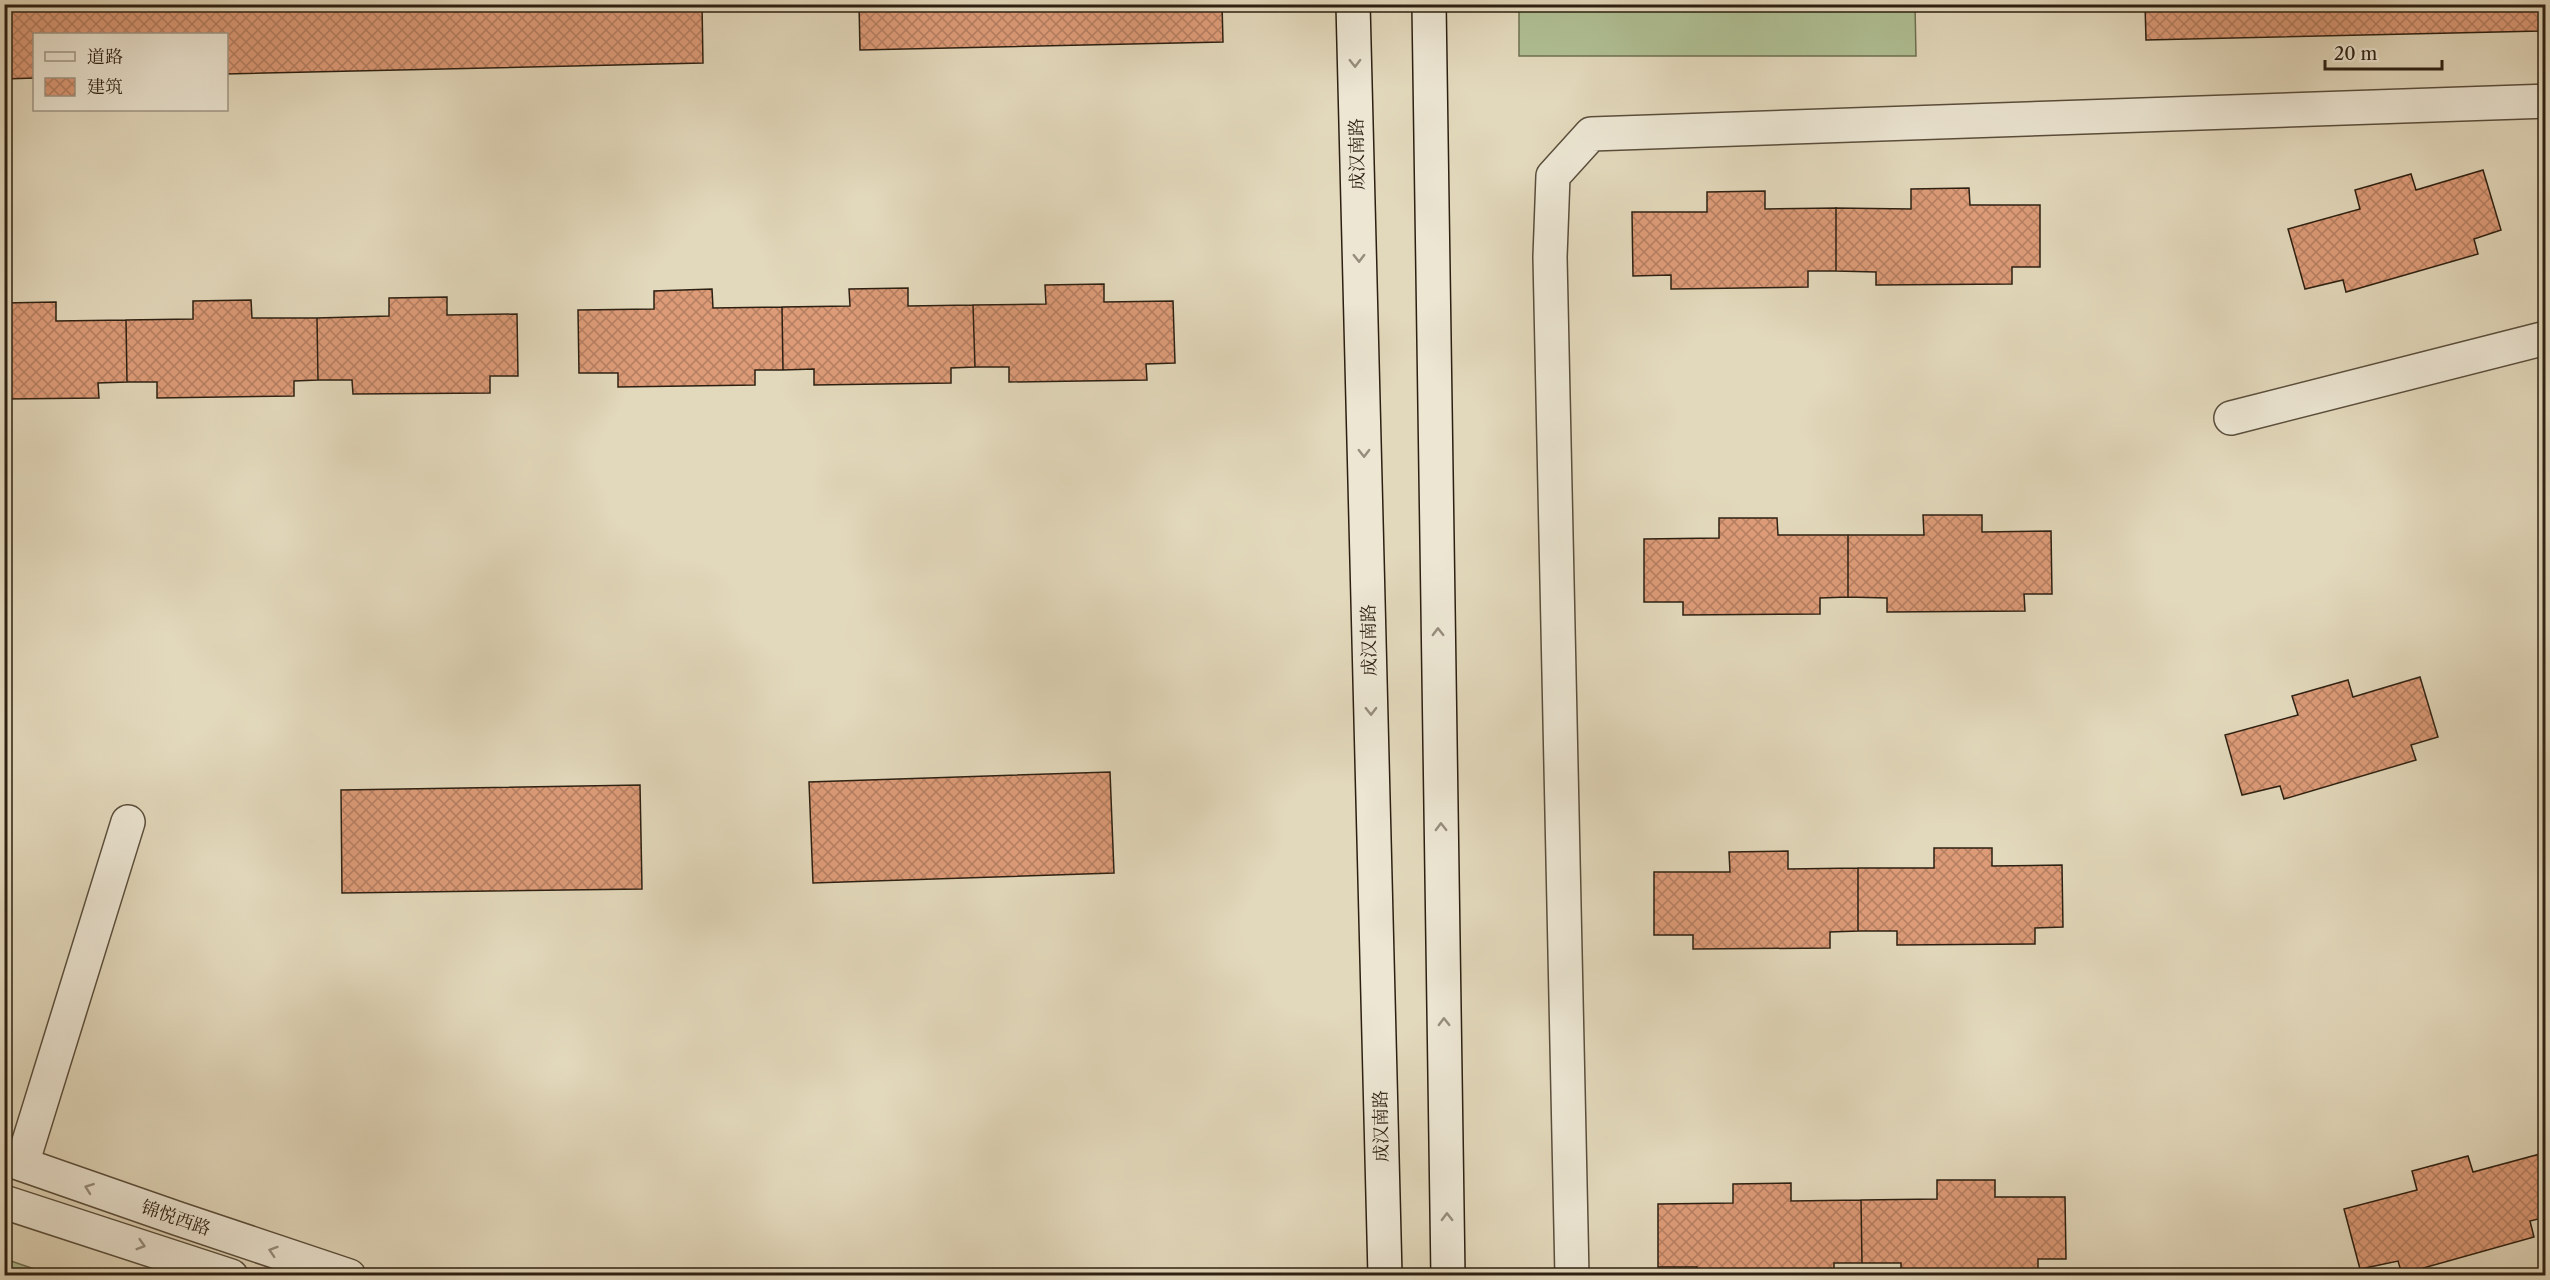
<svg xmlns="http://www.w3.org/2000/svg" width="2550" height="1280" viewBox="0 0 2550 1280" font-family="'Libre Caslon Text','Noto Serif SC',serif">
	<defs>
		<pattern id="park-crowns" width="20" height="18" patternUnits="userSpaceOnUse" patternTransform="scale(1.5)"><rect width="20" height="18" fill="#afbf93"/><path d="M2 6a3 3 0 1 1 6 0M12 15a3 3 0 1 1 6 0" fill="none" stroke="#8f9b77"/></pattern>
		<pattern id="building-cross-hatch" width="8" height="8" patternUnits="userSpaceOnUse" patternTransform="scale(1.5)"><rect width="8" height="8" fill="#dd9b78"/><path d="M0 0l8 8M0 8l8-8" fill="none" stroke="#b47e61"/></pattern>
	</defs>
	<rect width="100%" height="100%" fill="#e2d8bb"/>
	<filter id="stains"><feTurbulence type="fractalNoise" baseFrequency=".00333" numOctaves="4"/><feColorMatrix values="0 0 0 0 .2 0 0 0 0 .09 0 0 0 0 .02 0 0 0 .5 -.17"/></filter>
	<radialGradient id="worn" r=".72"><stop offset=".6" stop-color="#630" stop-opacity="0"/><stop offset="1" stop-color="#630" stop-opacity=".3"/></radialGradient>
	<!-- park -->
	<path fill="url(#park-crowns)" stroke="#6e7052" stroke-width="1.5" d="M5,1259L52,1275H5Z"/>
	<!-- pitch -->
	<path fill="#afbf93" stroke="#6e7052" stroke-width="1.5" d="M1519,5H1915L1916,56H1519Z"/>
	<!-- building -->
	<path fill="url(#building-cross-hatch)" stroke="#2d2012" stroke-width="1.5" d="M4,4H702L703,63L226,74V34H34V78L4,79Z
		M859,4H1222L1223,42L860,50Z
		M2145,4H2541V31L2146,40Z
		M2483,170L2501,230L2474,239L2478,254L2346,292L2343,280L2305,289L2288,229L2360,209L2355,190L2411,174L2416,190Z
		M1969,188L1970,205H2040V267H2012V284L1876,285V272L1836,271V208L1911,209V189Z
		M1765,191V209L1836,208V271H1808V287L1671,289V275L1633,276L1632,212H1707V192Z
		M1104,284V302L1173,301L1175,363L1146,364L1147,380L1009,382V367H975L973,305L1046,304L1045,285Z
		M908,288V306L973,305L975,367L951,368V383L814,385V369L783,370L782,307L850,306L849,289Z
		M712,289L713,308L782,307L783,370H755V385L618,387V373H579L578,310L654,309V291Z
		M447,297V315L517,314L518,376H490V393L353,394L352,380H318L317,318L389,316V298Z
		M251,300L252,318H317L318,380L294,381V396L157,398V382H127L126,320L193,319V301Z
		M56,302V321L126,320L127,382L98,383L99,398L4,399V303Z
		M1923,515H1982V532L2051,531L2052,594H2024L2025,611L1887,612V598L1848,597V535H1924Z
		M1719,518H1777L1778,535H1848V597L1820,598V614L1683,615V602H1644V539L1719,538Z
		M4,666H5V729H4Z
		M2420,677L2438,737L2411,745L2416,760L2284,799L2280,786L2242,795L2225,735L2298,715L2292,696L2348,680L2353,697Z
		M1110,772L1114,873L813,883L809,782Z
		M640,785L642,889L342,893L341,790Z
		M1934,848H1992V866L2062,865L2063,927L2035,928V944L1897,945V931H1858V868H1934Z
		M1788,851V869L1858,868V931L1830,932V948L1693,949V935H1654V872H1730L1729,852Z
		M2540,1154L2546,1173V1217L2530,1221L2534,1237L2402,1274L2398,1261L2360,1269L2344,1209L2417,1190L2412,1171L2468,1156L2473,1172Z
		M1937,1180H1995V1197H2065L2066,1259H2038V1276H1901V1263H1862L1861,1200L1937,1199Z
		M1791,1183V1201L1861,1200L1862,1263H1834V1276H1697V1267H1658V1204L1733,1203V1184Z"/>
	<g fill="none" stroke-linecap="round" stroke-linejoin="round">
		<!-- minor casing -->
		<g stroke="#5a4e3c" stroke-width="36">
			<path id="minor" d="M2231,418L2546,338
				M22,1164L128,822
				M1572,1276L1550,257L1553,176L1591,134L2546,101"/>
		</g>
		<!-- tertiary casing -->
		<g stroke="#5a4e3c" stroke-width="36">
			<path id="tertiary" d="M4,1158L179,1219L349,1276
				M4,1202L231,1276"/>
		</g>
		<!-- secondary casing -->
		<g stroke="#2d2012" stroke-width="36">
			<path id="secondary" d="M1353,4L1385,1276
				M1429,4L1448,1276"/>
		</g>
		<!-- minor -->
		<use href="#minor" stroke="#ece6d3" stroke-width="33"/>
		<!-- tertiary -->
		<use href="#tertiary" stroke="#ece6d3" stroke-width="33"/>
		<!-- secondary -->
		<use href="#secondary" stroke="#ece6d3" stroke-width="33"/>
	</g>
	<!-- one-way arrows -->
	<defs><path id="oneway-chevron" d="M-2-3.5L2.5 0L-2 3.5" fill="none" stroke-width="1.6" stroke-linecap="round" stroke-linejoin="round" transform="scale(1.5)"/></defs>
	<g stroke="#968d7c">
		<use href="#oneway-chevron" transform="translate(1355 63) rotate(89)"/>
		<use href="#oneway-chevron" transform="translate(1359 258) rotate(89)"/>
		<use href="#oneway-chevron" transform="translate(1364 453) rotate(89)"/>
		<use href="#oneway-chevron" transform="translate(1438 632) rotate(-91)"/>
		<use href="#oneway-chevron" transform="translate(1371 711) rotate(89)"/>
		<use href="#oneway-chevron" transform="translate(1441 827) rotate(-91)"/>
		<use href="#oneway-chevron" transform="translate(1444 1022) rotate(-91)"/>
		<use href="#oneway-chevron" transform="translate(89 1188) rotate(-160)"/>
		<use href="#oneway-chevron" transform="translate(1447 1217) rotate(-91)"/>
		<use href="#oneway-chevron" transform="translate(141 1245) rotate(17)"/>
		<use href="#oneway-chevron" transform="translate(273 1251) rotate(-162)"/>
	</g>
	<g text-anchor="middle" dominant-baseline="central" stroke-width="4.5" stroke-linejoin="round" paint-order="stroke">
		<!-- street labels -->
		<g font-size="18" fill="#2d2012" stroke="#ece6d3">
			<text transform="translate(1357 154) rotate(-91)">成汉南路</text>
			<text transform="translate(1369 640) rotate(-91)">成汉南路</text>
			<text transform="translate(1381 1126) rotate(-91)">成汉南路</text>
			<text transform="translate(176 1218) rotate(19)">锦悦西路</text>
		</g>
	</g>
	<!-- margin -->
	<rect width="2550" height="1280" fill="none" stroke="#e2d8bb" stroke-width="24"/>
	<rect x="6" y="6" width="2538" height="1268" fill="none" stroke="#2d2012" stroke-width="3"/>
	<rect x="12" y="12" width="2526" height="1256" fill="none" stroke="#2d2012" stroke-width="1.5"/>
	<!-- legend -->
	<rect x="33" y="33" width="195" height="78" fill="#ece6d3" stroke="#a09786" stroke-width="1.5"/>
	<rect x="45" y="52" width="30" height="9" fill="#ece6d3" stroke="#a09786" stroke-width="1.5"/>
	<text x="87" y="63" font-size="18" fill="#2d2012">道路</text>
	<rect x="45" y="78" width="30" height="18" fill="url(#building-cross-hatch)" stroke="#a09786" stroke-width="1.5"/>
	<text x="87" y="93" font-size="18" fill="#2d2012">建筑</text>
	<!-- scale -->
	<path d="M2325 60v9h117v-9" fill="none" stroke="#2d2012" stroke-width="3"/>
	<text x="2334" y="60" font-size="18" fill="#2d2012" stroke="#ece6d3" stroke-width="4.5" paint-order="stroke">20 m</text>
	<rect width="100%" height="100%" filter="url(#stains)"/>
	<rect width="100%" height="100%" fill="url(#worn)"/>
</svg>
